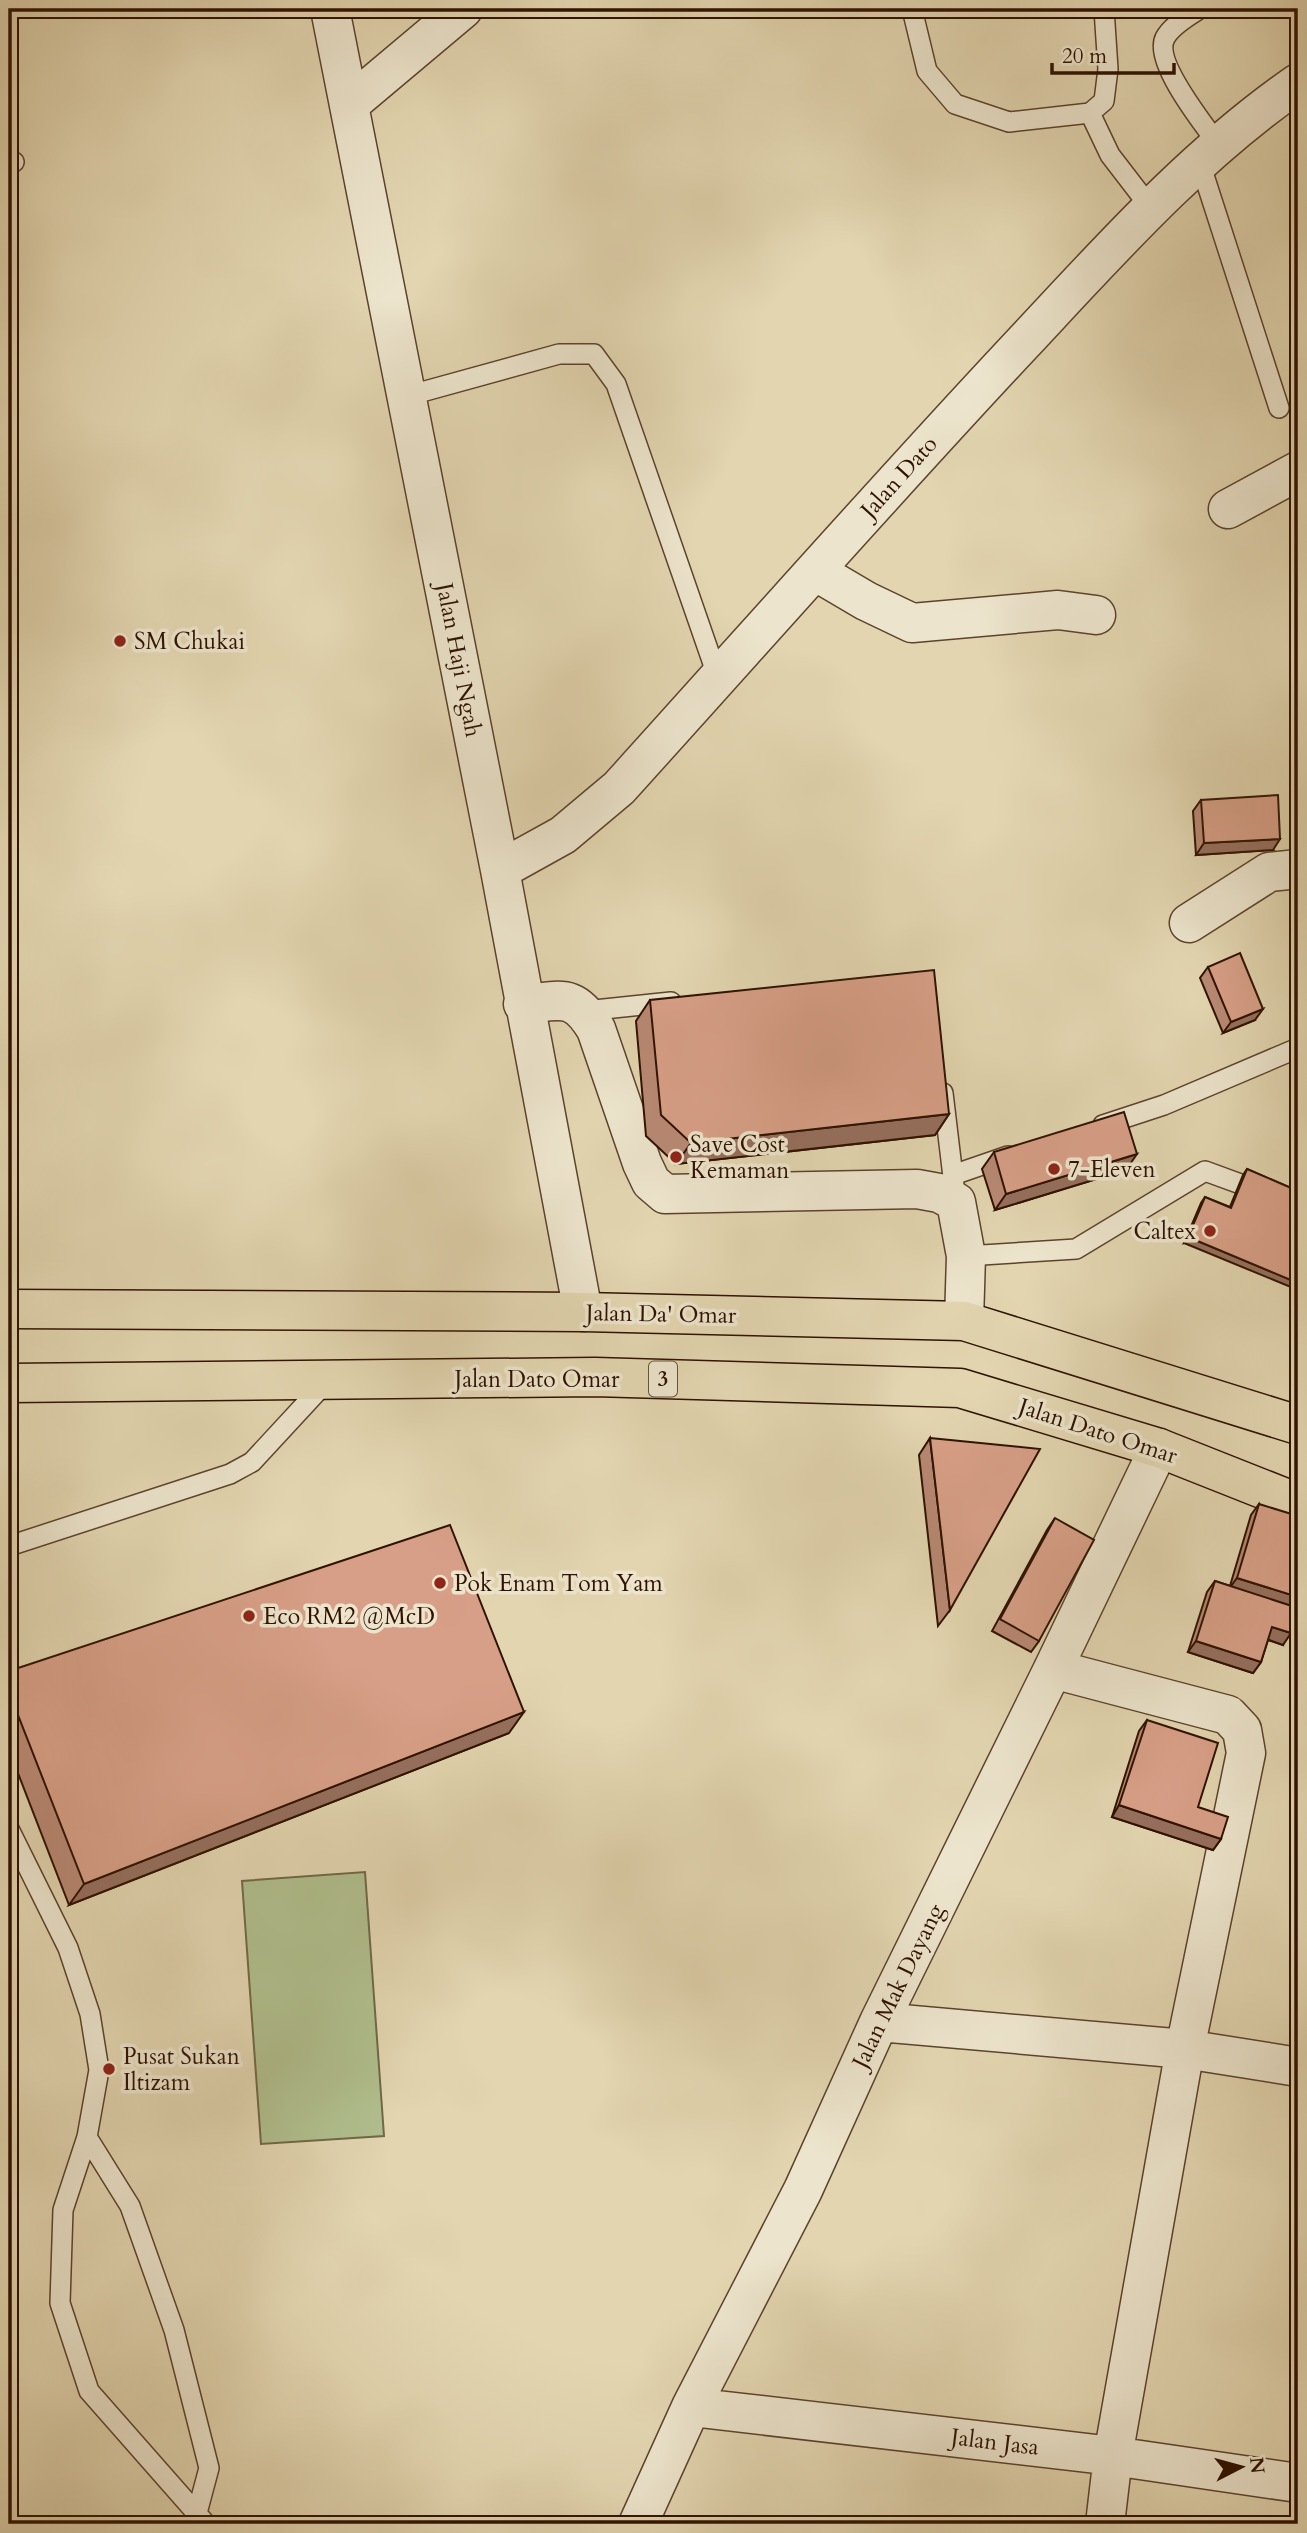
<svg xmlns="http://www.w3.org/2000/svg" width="1307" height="2533" viewBox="0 0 1307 2533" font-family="Cardo,serif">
	<rect width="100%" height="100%" fill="#e2d5b0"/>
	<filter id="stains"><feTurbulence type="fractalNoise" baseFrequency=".00286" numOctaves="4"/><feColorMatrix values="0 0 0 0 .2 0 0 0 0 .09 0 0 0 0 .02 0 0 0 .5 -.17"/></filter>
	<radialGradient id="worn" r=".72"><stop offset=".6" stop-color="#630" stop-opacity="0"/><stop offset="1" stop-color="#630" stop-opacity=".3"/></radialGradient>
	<!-- green -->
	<path fill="#b0be8d" stroke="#706846" stroke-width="2" d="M365,1872L384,2136L261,2144L242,1881Z"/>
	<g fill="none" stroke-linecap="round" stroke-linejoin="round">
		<!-- lane casing -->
		<g stroke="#5c432c" stroke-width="22">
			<path id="lane" d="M912,9L927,71L955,104L1009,122L1090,113L1110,155L1150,207
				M1199,9C1188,17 1172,25 1165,38C1153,61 1204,125 1218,144
				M1090,113L1104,101L1108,69L1104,9
				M1199,160L1279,408
				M9,163L14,162
				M407,396L559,354H594L616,384L718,678
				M585,1011L671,1002
				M943,1093L956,1202
				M1103,1125L1164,1105L1298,1048
				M953,1175L1008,1156
				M966,1256L1076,1249L1205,1171L1298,1205
				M9,1546L230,1474L252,1462L326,1382
				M9,1829L68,1948L90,2014L99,2070L87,2137L63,2210L60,2303L89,2391L206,2524
				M87,2137L130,2206L174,2330L209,2468L197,2513"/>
		</g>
		<!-- street casing -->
		<g stroke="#5c432c" stroke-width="41">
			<path id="street" d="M330,9L500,870L583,1312
				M350,104L463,9
				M1228,509L1298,471
				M815,571L866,601L912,623L1058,610L1096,615
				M500,870L563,835L619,788C753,640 885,490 1022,344C1109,251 1193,156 1298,83
				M1189,923L1269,872L1298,869
				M523,1004C562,1001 573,992 596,1029L642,1163L651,1182L665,1194L917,1189L939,1193L956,1202L966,1256L964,1321
				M1053,1669L1228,1715L1242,1730L1246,1753L1185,2049L1113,2456L1105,2524
				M879,2022L1185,2049L1298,2067
				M691,2407L1113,2456L1298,2483
				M638,2524L691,2407L803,2190L879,2022L1053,1669L1159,1448"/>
		</g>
		<!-- highway casing -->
		<g stroke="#2f1200" stroke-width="41">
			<path id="highway" d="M9,1309L583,1312L964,1321L1298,1425
				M9,1383L595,1377L960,1388L1159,1448L1298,1503"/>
		</g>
		<!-- lane -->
		<use href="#lane" stroke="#ece4cc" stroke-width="19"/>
		<!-- street -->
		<use href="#street" stroke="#ece4cc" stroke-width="38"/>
		<!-- highway -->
		<use href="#highway" stroke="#e2d5b0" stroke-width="38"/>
	</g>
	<!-- wall -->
	<path fill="#b98974" stroke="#2f1200" stroke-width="2" d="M1201,800L1273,850L1196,855L1193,811Z
		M1208,967L1255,1020L1223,1033L1200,978Z
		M650,1000L949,1114L935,1135L676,1164L646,1136L636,1021Z
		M994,1152L1126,1170L995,1210L982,1169Z
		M1247,1169L1298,1191L1184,1243L1201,1203L1205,1197L1230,1207L1243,1175Z
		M930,1438L950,1610L938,1626L919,1455Z
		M1259,1504L1283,1645L1268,1640L1261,1662L1253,1673L1188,1652L1207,1592L1215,1581L1230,1586L1251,1515Z
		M1055,1518L1039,1641L1031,1652L992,1631L1047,1530Z
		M9,1671L509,1733L69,1905L9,1750Z
		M1298,1702V1743L1291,1741Z
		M1147,1720L1198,1807L1221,1839L1213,1850L1112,1817L1139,1731Z"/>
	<!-- shaded-wall -->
	<path fill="#966f5e" stroke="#2f1200" stroke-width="2" d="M1280,839L1273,850L1196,855L1204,843Z
		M1263,1009L1255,1020L1223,1033L1231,1022Z
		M949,1114L935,1135L676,1164L691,1143Z
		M1137,1154L1126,1170L995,1210L1006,1194Z
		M1188,1237L1298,1283V1290L1184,1243Z
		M1237,1578L1298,1597V1610L1229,1589Z
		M1272,1627L1291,1633L1283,1645L1264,1638Z
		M1196,1641L1261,1662L1253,1673L1188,1652Z
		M524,1712L509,1733L69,1905L84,1884Z
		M1298,1730V1743L1291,1741Z
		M1119,1805L1221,1839L1213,1850L1112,1817Z"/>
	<!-- building -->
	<path fill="#d79f87" stroke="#2f1200" stroke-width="2" d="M1278,795L1280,839L1204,843L1201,800Z
		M1240,953L1263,1009L1231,1022L1208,967Z
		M934,970L949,1114L691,1143L661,1115L650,1000Z
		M1124,1112L1137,1154L1006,1194L994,1152Z
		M1247,1169L1298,1191V1283L1188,1237L1205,1197L1231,1208Z
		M930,1438L1040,1449L950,1610Z
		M1259,1504L1298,1516V1597L1237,1578Z
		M1055,1518L1094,1540L1039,1641L1000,1619Z
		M450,1525L524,1712L84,1884L9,1692V1671Z
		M1215,1581L1298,1608L1291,1633L1272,1627L1261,1662L1196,1641Z
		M1147,1720L1218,1743L1198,1807L1228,1817L1221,1839L1119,1805Z"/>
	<!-- markers -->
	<g fill="#8f2418" stroke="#ece4cc" stroke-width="2.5">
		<circle cx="120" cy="641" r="7"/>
		<circle cx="676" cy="1157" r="7"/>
		<circle cx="1054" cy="1169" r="7"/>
		<circle cx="1210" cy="1231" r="7"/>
		<circle cx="440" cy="1583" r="7"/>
		<circle cx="249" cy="1616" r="7"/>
		<circle cx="109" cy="2069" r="7"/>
	</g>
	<g text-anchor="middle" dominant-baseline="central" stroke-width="7" stroke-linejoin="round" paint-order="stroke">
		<!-- shield labels -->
		<rect fill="#ece4cc" stroke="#68513d" stroke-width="2" x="649" y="1361.5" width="28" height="35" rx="5"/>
		<g font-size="21" font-weight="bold" fill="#2f1200">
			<text x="663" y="1379">3</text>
		</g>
		<!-- street labels -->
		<g font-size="23" fill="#2f1200" stroke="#ece4cc">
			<text transform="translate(899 477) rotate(-48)">Jalan Dato</text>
			<text transform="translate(459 660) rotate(79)">Jalan Haji Ngah</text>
			<text transform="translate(661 1314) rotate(1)">Jalan Da' Omar</text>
			<text x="537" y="1379">Jalan Dato Omar</text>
			<text transform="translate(1098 1431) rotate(18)">Jalan Dato Omar</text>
			<text transform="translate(898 1986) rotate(-64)">Jalan Mak Dayang</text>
			<text transform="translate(995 2442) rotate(7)">Jalan Jasa</text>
		</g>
		<!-- poi labels -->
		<g font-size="23" fill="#2f1200" stroke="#ece4cc" text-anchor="start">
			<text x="134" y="641">SM Chukai</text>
			<text x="690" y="1144">Save Cost<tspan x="690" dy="26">Kemaman</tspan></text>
			<text x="1068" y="1169">7-Eleven</text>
			<text x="1196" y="1231" text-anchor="end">Caltex</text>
			<text x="454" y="1583">Pok Enam Tom Yam</text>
			<text x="263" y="1616">Eco RM2 @McD</text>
			<text x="123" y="2056">Pusat Sukan<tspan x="123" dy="26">Iltizam</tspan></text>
		</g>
	</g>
	<!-- margin -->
	<rect width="1307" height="2533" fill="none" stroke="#e2d5b0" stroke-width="35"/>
	<rect x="10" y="10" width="1286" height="2512" fill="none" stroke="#2f1200" stroke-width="3.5"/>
	<rect x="18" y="18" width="1272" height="2498" fill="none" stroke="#2f1200" stroke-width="2"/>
	<!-- north arrow -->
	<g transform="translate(1241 2467) rotate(84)" stroke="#ece4cc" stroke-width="5" paint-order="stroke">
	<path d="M0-5L12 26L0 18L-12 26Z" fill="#2f1200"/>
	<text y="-10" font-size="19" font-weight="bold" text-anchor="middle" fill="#2f1200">N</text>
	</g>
	<!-- scale -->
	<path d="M1052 63v10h122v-10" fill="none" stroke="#2f1200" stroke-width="3.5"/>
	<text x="1062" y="63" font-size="21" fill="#2f1200" stroke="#ece4cc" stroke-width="5" paint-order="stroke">20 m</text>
	<rect width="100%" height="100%" filter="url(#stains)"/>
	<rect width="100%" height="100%" fill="url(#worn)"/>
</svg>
